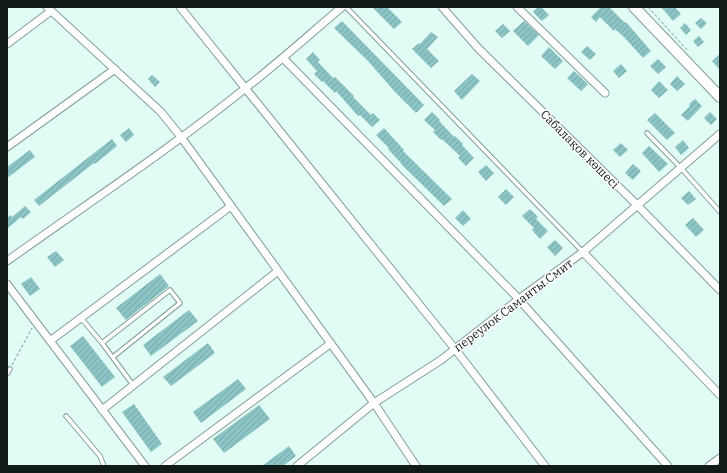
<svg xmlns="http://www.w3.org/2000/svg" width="727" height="473" viewBox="0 0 727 473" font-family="'IBM Plex Serif',serif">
	<defs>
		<pattern id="building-hatch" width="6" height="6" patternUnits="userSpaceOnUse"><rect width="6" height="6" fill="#8cc4c5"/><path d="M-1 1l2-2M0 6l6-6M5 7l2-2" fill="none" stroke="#78a8a8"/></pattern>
	</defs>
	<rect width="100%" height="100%" fill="#e0fcf4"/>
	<!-- building -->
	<path fill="url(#building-hatch)" d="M372,7H387L402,22L394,29Z
		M538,7H541L549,15L542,21L533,12Z
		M601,7H609L625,23L626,22L651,51L643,58L624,37L615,29L614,31L600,17L596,22L591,17Z
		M661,7H675L681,14L673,21Z
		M701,18L707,23L701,29L695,23Z
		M342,21L424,105L416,113L395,92L368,61L334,28Z
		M524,21L539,35L528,46L513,31Z
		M685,23L691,30L686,35L680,28Z
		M503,24L510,31L502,38L495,31Z
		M431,32L438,37L427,49L439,61L431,68L412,49L419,43L420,44Z
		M699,36L704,42L698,47L693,41Z
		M587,46L596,54L590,60L581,52Z
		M549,47L563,61L555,69L541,56Z
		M313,52L320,60L318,62L333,78L335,77L354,96L353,97L371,115L373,113L380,120L372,127L360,115L358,116L336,91L335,93L323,81L322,82L314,74L317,71L306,59Z
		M720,54V70L712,61Z
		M658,59L666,67L658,74L650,66Z
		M621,64L627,71L619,78L613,71Z
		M574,71L588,84L581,91L567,78Z
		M472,74L480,81L462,100L454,91Z
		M152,75L160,82L155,87L148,79Z
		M677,76L685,84L677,91L670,84Z
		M659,81L668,90L659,98L651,90Z
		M695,99L702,106L688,121L681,115L690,106L689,104Z
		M432,112L440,120L439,121L454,137L455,136L463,144L462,145L474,158L466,166L458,158L460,156L442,139L441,140L433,132L435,130L424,120Z
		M710,112L717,119L711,125L704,118Z
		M655,113L675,133L667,140L647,120Z
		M129,128L134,135L126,142L120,135Z
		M384,128L404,150L403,151L452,199L444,206L401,164V163L388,149L389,148L376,135Z
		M112,139L117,146L95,164L94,163L39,206L34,200Z
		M683,140L689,148L681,155L675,147Z
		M621,143L628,150L620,157L613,150Z
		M649,146L668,164L659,172L642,153Z
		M30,150L35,157L7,178V167Z
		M633,164L641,171L633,180L625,173Z
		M486,165L494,173L486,181L478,172Z
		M506,189L514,197L506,205L498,197Z
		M689,191L696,199L688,205L681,198Z
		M25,206L31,212L23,219L21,217L7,229V218L10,215L12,217Z
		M530,209L538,217L536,219L548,231L540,239L532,230L534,228L522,216Z
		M463,210L471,219L463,226L455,218Z
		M693,218L704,230L696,237L685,225Z
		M555,240L563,248L555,256L547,247Z
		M56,251L64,260L55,267L47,257Z
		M160,274L169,286L126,320L116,308Z
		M31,277L40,289L30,296L21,284Z
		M189,310L198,321L151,356L143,345Z
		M83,336L115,377L102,387L70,346Z
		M208,343L215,353L171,386L163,377Z
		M238,379L246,389L201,423L193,412Z
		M134,404L162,444L151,452L122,412Z
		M259,405L270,419L224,453L213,439Z
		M289,446L296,456L283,466H262Z"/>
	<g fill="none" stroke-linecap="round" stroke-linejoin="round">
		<!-- service casing -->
		<g stroke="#859e97" stroke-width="5.5">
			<path id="service" d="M346,7L583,252
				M647,133L681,168L720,212
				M81,318L102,343L133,385
				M102,343L170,290L180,303L113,357
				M7,374L10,369
				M66,416L100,456L104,466"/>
		</g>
		<!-- minor casing -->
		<g stroke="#859e97" stroke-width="9">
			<path id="minor" d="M47,7L161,112L181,137L374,403L416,466
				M180,7L455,349L545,466
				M442,7L478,48L637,205L720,290
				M517,7L605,93
				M7,44L51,11
				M283,58L515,295L668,466
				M7,147L115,69
				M583,252L720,395
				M7,261C87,204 170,149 247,87C279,62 310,34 342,7
				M7,284L145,466
				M50,341L231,206
				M102,410L278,271
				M165,466L330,344
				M297,466L374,403L441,360L519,299L583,252L720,134
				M709,466L720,458"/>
		</g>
		<!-- secondary casing -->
		<g stroke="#859e97" stroke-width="12">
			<path id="secondary" d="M634,7L720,97"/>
		</g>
		<!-- path -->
		<path stroke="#829690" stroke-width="1" stroke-dasharray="3 2" stroke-linecap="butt" d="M648,7L688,51
			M12,365L32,328"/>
		<!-- service -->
		<use href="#service" stroke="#fff" stroke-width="3.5"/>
		<!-- minor -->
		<use href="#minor" stroke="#fff" stroke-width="7"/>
		<!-- secondary -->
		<use href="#secondary" stroke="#fff" stroke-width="10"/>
	</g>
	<g text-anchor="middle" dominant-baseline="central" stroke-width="3" stroke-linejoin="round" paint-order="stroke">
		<!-- street labels -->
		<g font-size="12" fill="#111b18" stroke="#fff">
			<text transform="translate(580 149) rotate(45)">Сабалақов көшесі</text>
			<text transform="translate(513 305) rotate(-37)">переулок Саманты Смит</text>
		</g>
	</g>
	<!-- border -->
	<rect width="727" height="473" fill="none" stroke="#111b18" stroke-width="16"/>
</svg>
